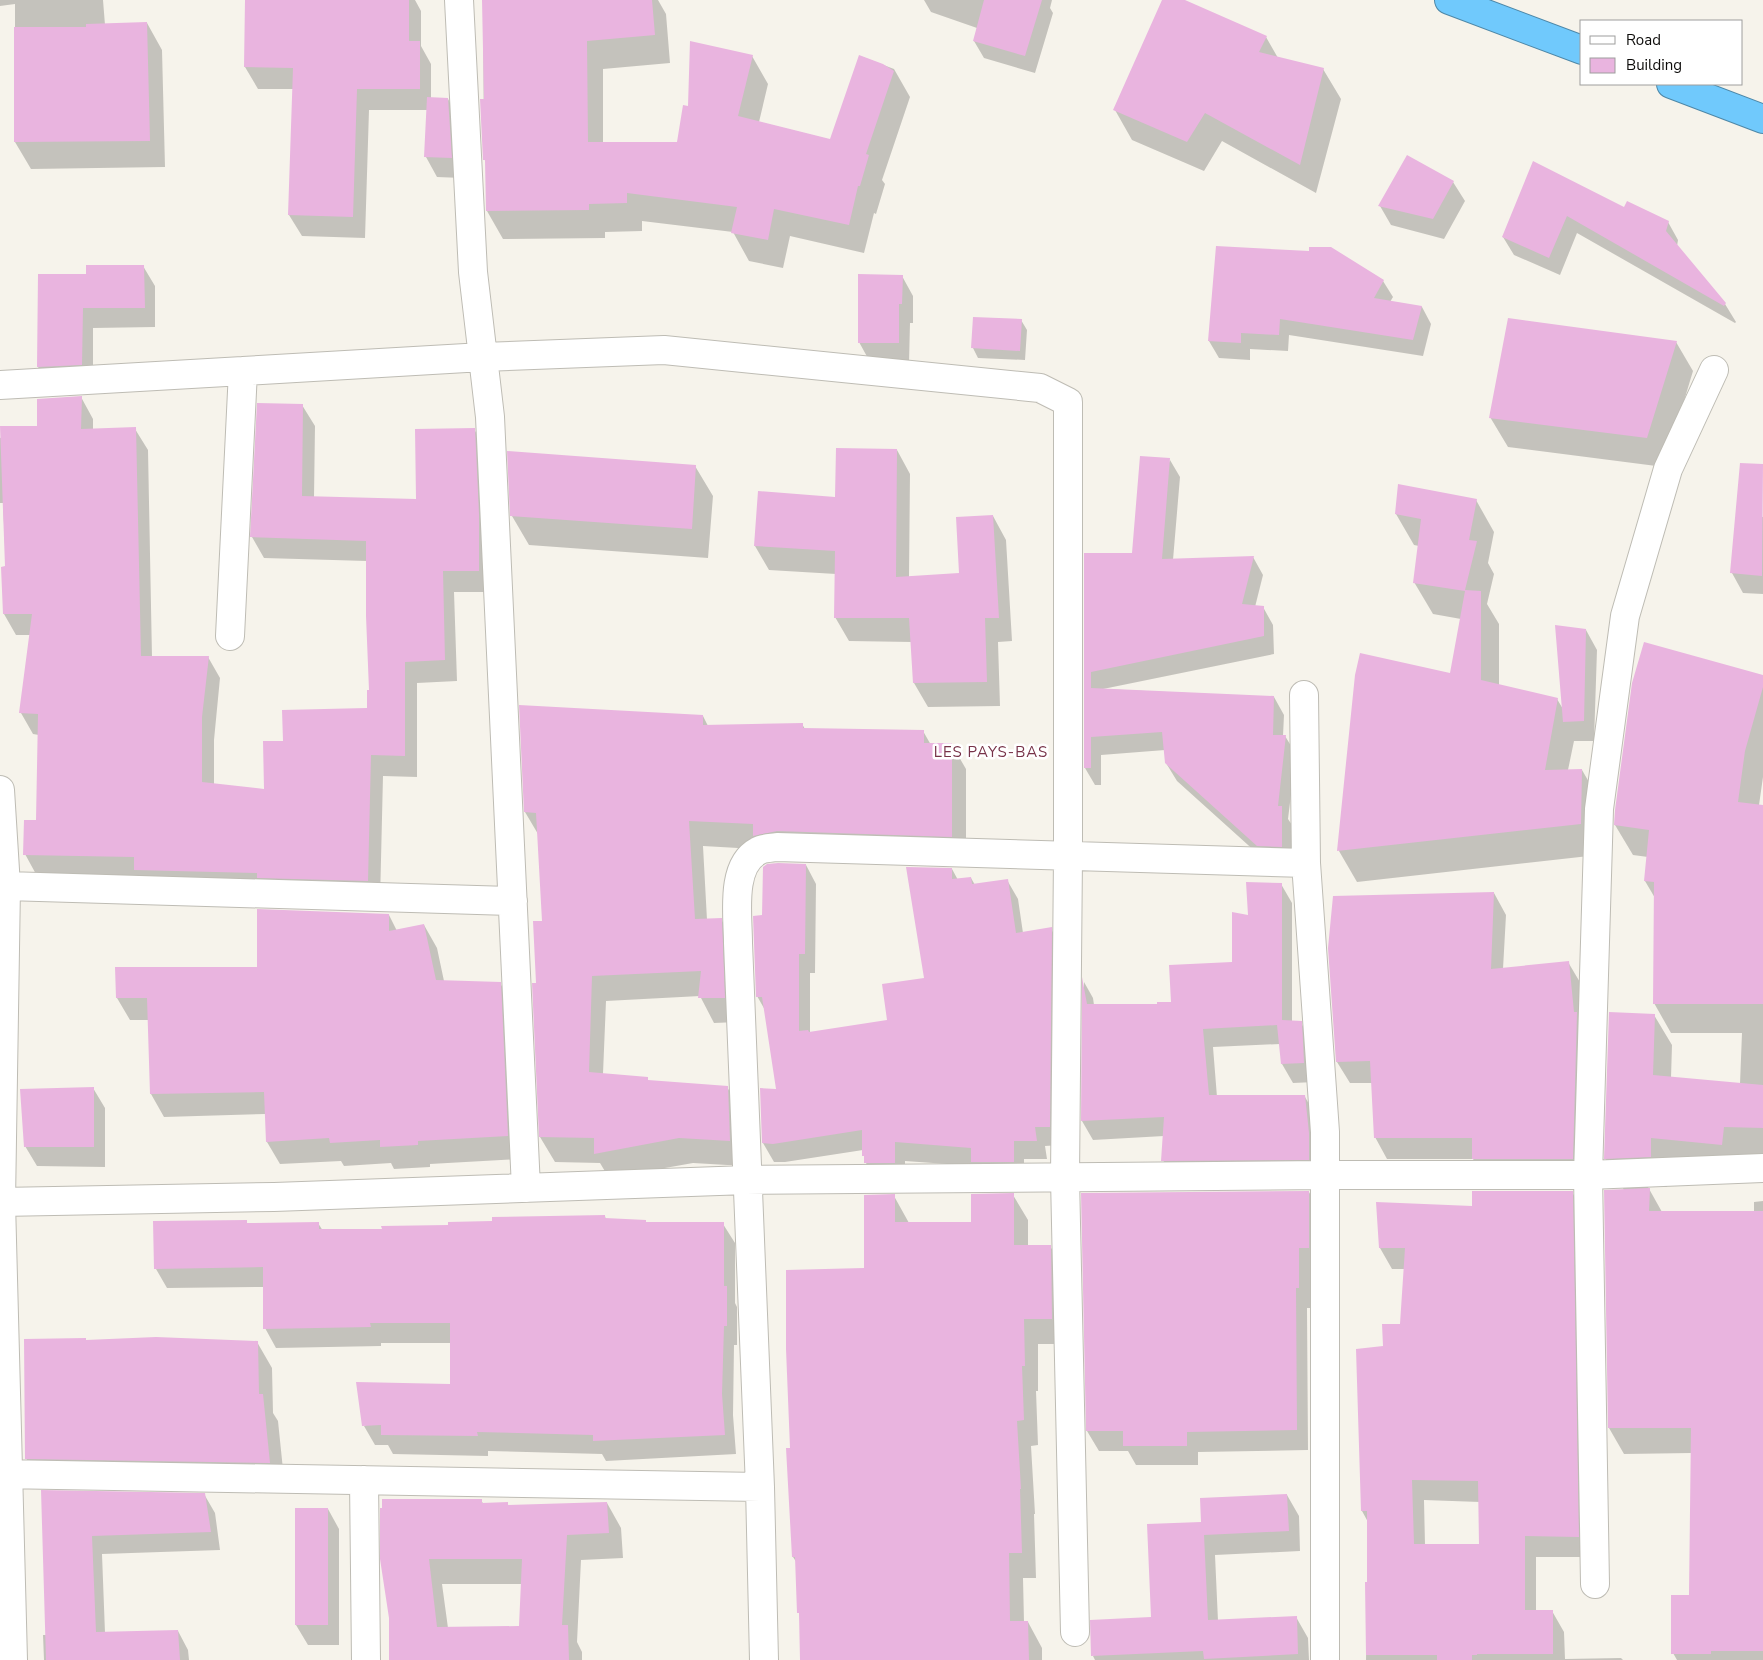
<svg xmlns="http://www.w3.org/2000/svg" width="1763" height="1660" font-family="'Nunito Sans',sans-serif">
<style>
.shadow{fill:#0003;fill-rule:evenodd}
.building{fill:#e9b4df;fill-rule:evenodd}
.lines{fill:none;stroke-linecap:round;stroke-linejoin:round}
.street-casing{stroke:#bebcb4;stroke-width:30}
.highway-casing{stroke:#4d87a7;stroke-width:30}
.street{stroke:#fff;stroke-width:28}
.highway{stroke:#70c9fc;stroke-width:28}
.labels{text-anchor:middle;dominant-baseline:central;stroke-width:5;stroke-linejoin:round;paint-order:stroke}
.neighbourhood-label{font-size:15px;letter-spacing:1px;fill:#773248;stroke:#fff}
</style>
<rect width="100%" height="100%" fill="#f6f3eb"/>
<!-- shadow -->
<path class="shadow" d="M 0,0 L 103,0 L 105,25 L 147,23 L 162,50 L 165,167 L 31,169 L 15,142 L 15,4 L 0,6 Z
M 247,0 L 415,0 L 421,11 L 421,46 L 431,64 L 431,99 L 448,99 L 459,119 L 462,178 L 437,177 L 426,157 L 428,110 L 369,110 L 365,238 L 302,236 L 289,215 L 294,89 L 258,89 L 245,67 Z
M 483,0 L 658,0 L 666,14 L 670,63 L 603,69 L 603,144 L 679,144 L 689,107 L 752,56 L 768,84 L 759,122 L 831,140 L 860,56 L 894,69 L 910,97 L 882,180 L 885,184 L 876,214 L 874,213 L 864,253 L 790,236 L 783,268 L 749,261 L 733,232 L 642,221 L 642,231 L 605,232 L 605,238 L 503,239 L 487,211 L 486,162 L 484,159 Z
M 924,0 L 1052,0 L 1050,8 L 1053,13 L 1035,73 L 984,58 L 974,41 L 977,28 L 931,12 Z
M 1163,0 L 1181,0 L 1266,37 L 1278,58 L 1323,69 L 1341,99 L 1316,193 L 1222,141 L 1204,171 L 1132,140 L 1115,110 Z
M 1533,163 L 1625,209 L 1668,222 L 1678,240 L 1677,246 L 1725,304 L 1736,322 L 1735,323 L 1577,233 L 1560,275 L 1514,255 L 1503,237 Z
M 1453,182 L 1465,201 L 1444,239 L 1391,225 L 1380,206 Z
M 1310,253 L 1383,281 L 1393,297 L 1390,302 L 1422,307 L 1431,324 L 1423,356 L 1289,335 L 1288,351 L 1250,349 L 1250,360 L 1219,358 L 1209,341 Z
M 143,266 L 155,286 L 155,327 L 93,328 L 93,384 L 50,387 L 38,367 L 87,275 Z
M 902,276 L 913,296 L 913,323 L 910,323 L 909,363 L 870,362 L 859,342 Z
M 1021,320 L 1027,330 L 1025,360 L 978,358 L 973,348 Z
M 1676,342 L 1693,371 L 1664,467 L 1508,447 L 1490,417 Z
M 81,397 L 93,419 L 93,430 L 135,429 L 148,450 L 152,657 L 208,657 L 220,678 L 214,740 L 214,785 L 265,790 L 284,742 L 368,709 L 370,691 L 367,561 L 264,558 L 252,537 L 258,404 L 302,405 L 315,426 L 314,498 L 417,501 L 474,429 L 486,451 L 490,592 L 454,592 L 457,681 L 417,683 L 417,777 L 383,776 L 380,902 L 37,876 L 25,854 L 37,821 L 39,735 L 33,734 L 21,713 L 30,635 L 16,635 L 4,614 L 3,568 L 6,568 L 3,503 L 0,503 L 0,438 L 38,427 Z
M 897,450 L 910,474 L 909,577 L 960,575 L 993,516 L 1006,540 L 1012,641 L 998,642 L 1000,706 L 928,707 L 914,683 L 912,642 L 849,641 L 835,617 L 836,574 L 769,570 L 755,546 L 759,492 L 836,498 Z
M 1170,460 L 1180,477 L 1173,560 L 1253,557 L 1263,575 L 1255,607 L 1263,607 L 1273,625 L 1274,654 L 1103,689 L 1274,697 L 1284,715 L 1283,736 L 1285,736 L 1296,754 L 1288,819 L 1292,825 L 1292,864 L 1268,863 L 1177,781 L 1166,763 L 1165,750 L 1101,755 L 1101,785 L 1095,785 L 1085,768 L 1085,555 L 1133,554 Z
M 695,466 L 713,496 L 708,558 L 529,545 L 512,516 Z
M 1476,500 L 1494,532 L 1488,563 L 1494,574 L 1487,604 L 1499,624 L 1499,686 L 1557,699 L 1563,709 L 1586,630 L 1597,650 L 1594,741 L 1574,741 L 1568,770 L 1582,770 L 1600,801 L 1598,855 L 1357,882 L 1339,851 L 1356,675 L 1451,675 L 1461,619 L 1433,614 L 1414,582 L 1419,546 L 1414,545 L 1396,514 Z
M 1737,515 L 1763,517 L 1763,594 L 1743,593 L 1732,573 Z
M 1763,676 L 1763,777 L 1759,805 L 1763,806 L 1763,1157 L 1668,1168 L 1667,1187 L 1648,1187 L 1662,1212 L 1754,1213 L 1754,1202 L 1763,1201 L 1763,1660 L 1677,1660 L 1673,1653 L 1691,1596 L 1692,1453 L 1624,1454 L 1609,1428 L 1605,1191 L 1624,1190 L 1605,1158 L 1654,1015 L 1672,1045 L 1671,1078 L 1740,1084 L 1742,1033 L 1671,1033 L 1654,1003 L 1655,898 L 1645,881 L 1648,857 L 1633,855 L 1615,825 Z
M 703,716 L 708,726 L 802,724 L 805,729 L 923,731 L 931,745 L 952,745 L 966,769 L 966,861 L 703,846 L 707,920 L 721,919 L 735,944 L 738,1022 L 714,1023 L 700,996 L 606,1001 L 603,1074 L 647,1078 L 649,1082 L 727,1087 L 742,1112 L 744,1166 L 693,1163 L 609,1178 L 600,1163 L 555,1162 L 540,1137 L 537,985 L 543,922 L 538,834 L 525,812 Z
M 806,865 L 816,884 L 815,973 L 810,973 L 810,1033 L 888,1021 L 925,979 L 952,869 L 958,880 L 971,878 L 975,885 L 1007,880 L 1018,899 L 1023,933 L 1051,929 L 1062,948 L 1060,1145 L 1045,1146 L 1047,1159 L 1024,1159 L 1024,1181 L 975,1166 L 905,1161 L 905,1182 L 876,1182 L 866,1163 L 863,1150 L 785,1162 L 774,1162 L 763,1143 L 777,1090 L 765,1010 L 757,996 L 763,917 Z
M 1281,884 L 1292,903 L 1292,1022 L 1301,1023 L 1312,1042 L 1315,1082 L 1293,1083 L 1282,1064 L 1280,1044 L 1213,1047 L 1217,1097 L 1305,1097 L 1316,1116 L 1320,1178 L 1174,1180 L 1163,1160 L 1164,1136 L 1093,1140 L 1082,1121 L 1084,982 L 1093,998 L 1094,1005 L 1158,1005 L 1172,1003 L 1233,963 L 1249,917 Z
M 1494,893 L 1506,915 L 1503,969 L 1568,962 L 1581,984 L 1585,1181 L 1486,1181 L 1473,1159 L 1387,1159 L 1375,1137 L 1372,1083 L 1350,1083 L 1337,1062 Z
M 389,915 L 397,931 L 424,925 L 437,948 L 444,981 L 500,983 L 513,1006 L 520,1159 L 430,1164 L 430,1167 L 394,1169 L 391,1163 L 344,1166 L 341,1161 L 280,1164 L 267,1142 L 266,1114 L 164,1117 L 151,1094 L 149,1020 L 130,1020 L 117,998 L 258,969 Z
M 93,1088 L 105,1108 L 105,1167 L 37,1166 L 25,1146 Z
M 1309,1192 L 1320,1212 L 1320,1268 L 1310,1268 L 1310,1308 L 1307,1308 L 1308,1450 L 1198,1452 L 1198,1465 L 1136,1465 L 1128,1451 L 1099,1451 L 1087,1431 L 1082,1194 Z
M 1572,1192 L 1584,1213 L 1590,1557 L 1536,1557 L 1536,1611 L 1552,1611 L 1564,1632 L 1565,1659 L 1621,1658 L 1623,1660 L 1366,1660 L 1368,1522 L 1362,1511 L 1384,1347 L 1402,1325 L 1405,1269 L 1392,1269 L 1380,1248 L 1474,1208 ZM 1424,1500 L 1480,1502 L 1480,1545 L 1425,1545 Z
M 1013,1195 L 1028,1220 L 1028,1246 L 1050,1246 L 1065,1272 L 1066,1344 L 1038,1344 L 1038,1391 L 1036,1391 L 1038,1445 L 1031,1446 L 1035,1514 L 1034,1514 L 1036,1578 L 1023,1578 L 1024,1622 L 1028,1622 L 1042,1648 L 1042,1660 L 802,1660 L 797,1563 L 793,1557 L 791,1449 L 866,1269 L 894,1196 L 909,1223 L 973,1223 Z
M 605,1216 L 606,1220 L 645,1221 L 647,1223 L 723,1224 L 735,1243 L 735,1303 L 737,1307 L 737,1345 L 734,1345 L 733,1415 L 736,1454 L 606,1461 L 602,1454 L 488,1451 L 488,1456 L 393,1454 L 388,1445 L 375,1445 L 364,1426 L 452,1385 L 451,1343 L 381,1343 L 381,1346 L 276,1348 L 265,1328 L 264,1287 L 167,1288 L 156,1269 L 248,1225 L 318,1223 L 323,1231 L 383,1231 Z
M 86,1341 L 257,1342 L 272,1368 L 273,1413 L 278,1421 L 285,1489 L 41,1485 L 26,1458 Z
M 42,1492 L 204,1494 L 215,1513 L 220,1550 L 102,1554 L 105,1633 L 178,1631 L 188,1650 L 189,1660 L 44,1660 L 43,1635 L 47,1635 Z
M 1287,1495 L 1299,1516 L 1300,1551 L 1215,1555 L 1218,1621 L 1296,1617 L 1308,1638 L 1309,1660 L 1095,1660 L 1093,1656 L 1152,1618 L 1202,1523 Z
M 481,1501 L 484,1504 L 507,1503 L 509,1506 L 607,1503 L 621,1528 L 623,1558 L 581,1560 L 577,1642 L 582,1652 L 582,1660 L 390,1660 L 390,1618 L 382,1559 ZM 442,1584 L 522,1584 L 520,1627 L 448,1628 Z
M 328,1509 L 339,1529 L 339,1645 L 308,1645 L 296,1625 Z"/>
<!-- building -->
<path class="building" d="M 245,0 L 409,0 L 409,41 L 420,41 L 420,89 L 357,89 L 353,217 L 288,215 L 293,68 L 244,67 Z
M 482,0 L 652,0 L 655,35 L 587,41 L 588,142 L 677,142 L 683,105 L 688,106 L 690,41 L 753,55 L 738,116 L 830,139 L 859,55 L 883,64 L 894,71 L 866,154 L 869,155 L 860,186 L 858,186 L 849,225 L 774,209 L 768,240 L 731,233 L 737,207 L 627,193 L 627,203 L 589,204 L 589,210 L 486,211 L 485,160 L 483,160 L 480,99 L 484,99 Z
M 984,0 L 1042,0 L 1025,56 L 973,41 Z
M 1162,0 L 1185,0 L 1267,36 L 1259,52 L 1324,68 L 1300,165 L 1205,113 L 1187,142 L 1113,110 Z
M 147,22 L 150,141 L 14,142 L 14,27 L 86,27 L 86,24 Z
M 427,97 L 448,98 L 452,158 L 424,157 Z
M 1407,155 L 1454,181 L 1433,219 L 1378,206 Z
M 1533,161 L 1624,207 L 1627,201 L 1669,221 L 1666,231 L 1726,303 L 1724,306 L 1567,216 L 1549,258 L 1502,237 Z
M 1216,246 L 1309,251 L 1309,247 L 1331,247 L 1384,280 L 1374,298 L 1422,306 L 1413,340 L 1280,319 L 1279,335 L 1241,333 L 1241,343 L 1208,341 Z
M 86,265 L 144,265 L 145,308 L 83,308 L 82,365 L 37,367 L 38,274 L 86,274 Z
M 858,274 L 903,275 L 902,304 L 899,304 L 899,343 L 858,343 Z
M 973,317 L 1022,319 L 1020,351 L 971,348 Z
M 1508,318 L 1677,341 L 1647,438 L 1489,418 Z
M 82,396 L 81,429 L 136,427 L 141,656 L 209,656 L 202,717 L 202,782 L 264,789 L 263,741 L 283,741 L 282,710 L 367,708 L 367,690 L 369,690 L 366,616 L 366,541 L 250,537 L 257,403 L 303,404 L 302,496 L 416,499 L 415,429 L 475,428 L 479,514 L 479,571 L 443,571 L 445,660 L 405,662 L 405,756 L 371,755 L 368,881 L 257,878 L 257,873 L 134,870 L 134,857 L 23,855 L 24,820 L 36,820 L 38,714 L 19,713 L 32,614 L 3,614 L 1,567 L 5,566 L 0,426 L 37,426 L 37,399 Z
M 836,448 L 897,449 L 896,577 L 959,573 L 956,517 L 993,515 L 999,618 L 985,618 L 987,682 L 913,683 L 909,618 L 834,618 L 835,551 L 754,546 L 758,491 L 835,497 Z
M 507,451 L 696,465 L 692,529 L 510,516 Z
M 1140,456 L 1170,458 L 1162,559 L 1254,556 L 1242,604 L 1264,606 L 1264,636 L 1091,672 L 1091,688 L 1274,696 L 1273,735 L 1286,735 L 1278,806 L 1282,806 L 1282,847 L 1257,846 L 1165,763 L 1162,732 L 1091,737 L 1091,768 L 1084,768 L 1084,553 L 1132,553 Z
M 1740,463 L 1763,464 L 1762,576 L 1730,573 Z
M 1398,484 L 1477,499 L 1469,540 L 1477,541 L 1465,590 L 1481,591 L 1481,680 L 1558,698 L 1545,770 L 1582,769 L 1581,824 L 1337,851 L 1355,675 L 1360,653 L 1450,673 L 1465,591 L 1413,583 L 1421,519 L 1395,514 Z
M 1555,625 L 1586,629 L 1584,721 L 1563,722 Z
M 1644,642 L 1763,675 L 1763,687 L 1745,751 L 1738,802 L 1763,805 L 1763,1004 L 1653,1004 L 1654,882 L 1644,881 L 1649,830 L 1614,825 L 1615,810 L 1632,683 Z
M 519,705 L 703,715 L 703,725 L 803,723 L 803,728 L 924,730 L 924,743 L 952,743 L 952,837 L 777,831 L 753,836 L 753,824 L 689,821 L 695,919 L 722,918 L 725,998 L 698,998 L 701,971 L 592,976 L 589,1072 L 648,1077 L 648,1080 L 728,1086 L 730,1141 L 679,1138 L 594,1154 L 594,1138 L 539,1137 L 532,983 L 536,983 L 533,921 L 542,921 L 536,813 L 524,812 Z
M 778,863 L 806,864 L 805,954 L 799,954 L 799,1031 L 808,1030 L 809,1032 L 887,1020 L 882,984 L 924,978 L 906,867 L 952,868 L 952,879 L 971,877 L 972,884 L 1008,879 L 1016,933 L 1052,927 L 1050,1127 L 1035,1127 L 1037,1141 L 1014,1141 L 1014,1162 L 971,1162 L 971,1148 L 895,1142 L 895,1163 L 864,1163 L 864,1156 L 862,1156 L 862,1130 L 773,1144 L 762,1143 L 760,1088 L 776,1089 L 762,997 L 756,997 L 753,916 L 762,915 L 763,867 L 767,864 Z
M 1246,882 L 1282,883 L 1282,1020 L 1302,1021 L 1304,1063 L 1281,1064 L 1277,1025 L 1203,1029 L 1209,1095 L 1305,1095 L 1309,1133 L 1309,1160 L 1161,1161 L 1164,1117 L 1081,1121 L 1082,977 L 1087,1004 L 1157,1004 L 1157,1002 L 1171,1002 L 1169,965 L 1232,962 L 1232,912 L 1248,915 Z
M 1494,892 L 1491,969 L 1569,961 L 1574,1012 L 1577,1012 L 1573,1159 L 1472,1159 L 1472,1138 L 1374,1138 L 1370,1061 L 1336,1062 L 1328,948 L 1333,896 Z
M 257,909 L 389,914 L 389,931 L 424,924 L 436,980 L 501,982 L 508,1136 L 418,1141 L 418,1145 L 380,1147 L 380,1140 L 330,1143 L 329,1138 L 266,1142 L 264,1092 L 150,1094 L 147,998 L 116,998 L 115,967 L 257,967 Z
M 1609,1012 L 1655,1014 L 1653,1075 L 1763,1085 L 1763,1128 L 1724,1127 L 1722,1145 L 1651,1138 L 1651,1157 L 1604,1159 Z
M 94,1087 L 94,1147 L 24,1147 L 20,1089 Z
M 1650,1188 L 1649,1211 L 1763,1211 L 1763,1651 L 1711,1651 L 1711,1654 L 1671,1654 L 1671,1595 L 1689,1595 L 1691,1428 L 1608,1428 L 1604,1190 Z
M 1309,1191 L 1309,1248 L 1299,1248 L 1299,1288 L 1296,1288 L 1297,1430 L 1187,1432 L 1187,1446 L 1123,1446 L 1123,1431 L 1086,1431 L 1081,1193 Z
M 1472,1191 L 1573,1191 L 1579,1537 L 1525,1536 L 1525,1610 L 1553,1610 L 1553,1654 L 1477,1654 L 1477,1655 L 1472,1655 L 1472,1660 L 1437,1660 L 1437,1655 L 1366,1655 L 1365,1582 L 1367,1582 L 1367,1511 L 1361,1511 L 1356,1349 L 1383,1346 L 1382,1324 L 1400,1324 L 1405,1248 L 1379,1248 L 1376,1202 L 1472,1206 ZM 1412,1480 L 1478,1481 L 1479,1544 L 1414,1544 Z
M 1014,1193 L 1014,1245 L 1051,1245 L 1052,1319 L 1024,1319 L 1025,1366 L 1022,1366 L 1024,1420 L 1017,1421 L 1021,1489 L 1020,1489 L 1022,1553 L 1009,1553 L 1010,1621 L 1028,1621 L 1029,1660 L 800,1660 L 799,1613 L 797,1613 L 795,1557 L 792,1557 L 786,1448 L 790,1448 L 786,1349 L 786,1270 L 864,1268 L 864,1195 L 895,1194 L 895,1222 L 971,1222 L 971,1194 Z
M 605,1215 L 605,1218 L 646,1220 L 646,1222 L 724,1222 L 724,1286 L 727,1286 L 727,1326 L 724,1326 L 722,1394 L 725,1435 L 593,1441 L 593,1435 L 477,1432 L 478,1436 L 381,1435 L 381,1425 L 362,1426 L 356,1382 L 450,1384 L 450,1323 L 370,1323 L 371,1327 L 263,1329 L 263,1267 L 154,1269 L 153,1221 L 247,1220 L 247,1223 L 319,1222 L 319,1229 L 382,1229 L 381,1226 L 448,1225 L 448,1222 L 492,1221 L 492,1217 Z
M 156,1337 L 258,1341 L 259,1394 L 263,1394 L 270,1463 L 25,1459 L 24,1339 L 86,1338 L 86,1340 Z
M 41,1490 L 205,1493 L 211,1532 L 92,1536 L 96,1632 L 178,1630 L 180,1660 L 46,1660 Z
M 1287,1494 L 1289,1531 L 1204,1535 L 1208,1620 L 1297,1616 L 1298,1654 L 1204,1659 L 1203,1651 L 1091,1656 L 1090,1620 L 1151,1617 L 1147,1524 L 1201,1522 L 1200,1498 Z
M 382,1499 L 482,1499 L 482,1503 L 508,1502 L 508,1505 L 607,1502 L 609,1533 L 567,1535 L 562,1625 L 568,1625 L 569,1660 L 389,1660 L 389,1618 L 380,1559 L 380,1508 L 382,1508 ZM 429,1559 L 522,1559 L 519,1626 L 437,1627 Z
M 295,1508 L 328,1508 L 328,1625 L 295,1625 Z"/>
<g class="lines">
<defs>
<path id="street" d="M 459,0 L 473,272 L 490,417 L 526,1188
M 243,371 L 483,357 L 664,350 L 1040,388 L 1068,402 L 1068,856 L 1065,1178 L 1075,1632
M 0,385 L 243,371 L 230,636
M 1304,695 L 1306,863 L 1325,1132 L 1325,1660
M 0,790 L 6,886 L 1,1202 L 13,1660
M 6,886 L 513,901
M 0,1202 L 274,1197 L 747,1180 L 1326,1175 L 1588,1175 L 1763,1168
M 0,1474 L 760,1487
M 364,1480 L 366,1660
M 1595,1584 L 1588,1175 L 1599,809 L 1625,616 L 1668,469 L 1714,370
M 764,1660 L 760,1487 L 738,943 C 738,916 730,866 758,851 C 763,848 771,848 777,847 L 1306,863"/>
<path id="highway" d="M 1449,0 L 1582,50
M 1671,84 L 1763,119"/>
</defs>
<!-- street casing -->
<use href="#street" class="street-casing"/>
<!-- highway casing -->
<use href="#highway" class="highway-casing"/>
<!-- street -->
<use href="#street" class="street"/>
<!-- highway -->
<use href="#highway" class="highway"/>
</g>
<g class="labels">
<!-- neighbourhood labels -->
<g class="neighbourhood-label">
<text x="991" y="752">LES PAYS-BAS</text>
</g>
</g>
<!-- legend -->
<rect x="1580" y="20" width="162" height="65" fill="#ffffff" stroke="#9e9e9d"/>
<rect x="1590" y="36" width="25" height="8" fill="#ffffff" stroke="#9e9e9d"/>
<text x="1626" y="45" font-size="15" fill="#0d0c0a">Road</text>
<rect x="1590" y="58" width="25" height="15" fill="#e9b4df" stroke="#9e9e9d"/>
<text x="1626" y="70" font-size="15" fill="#0d0c0a">Building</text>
</svg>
